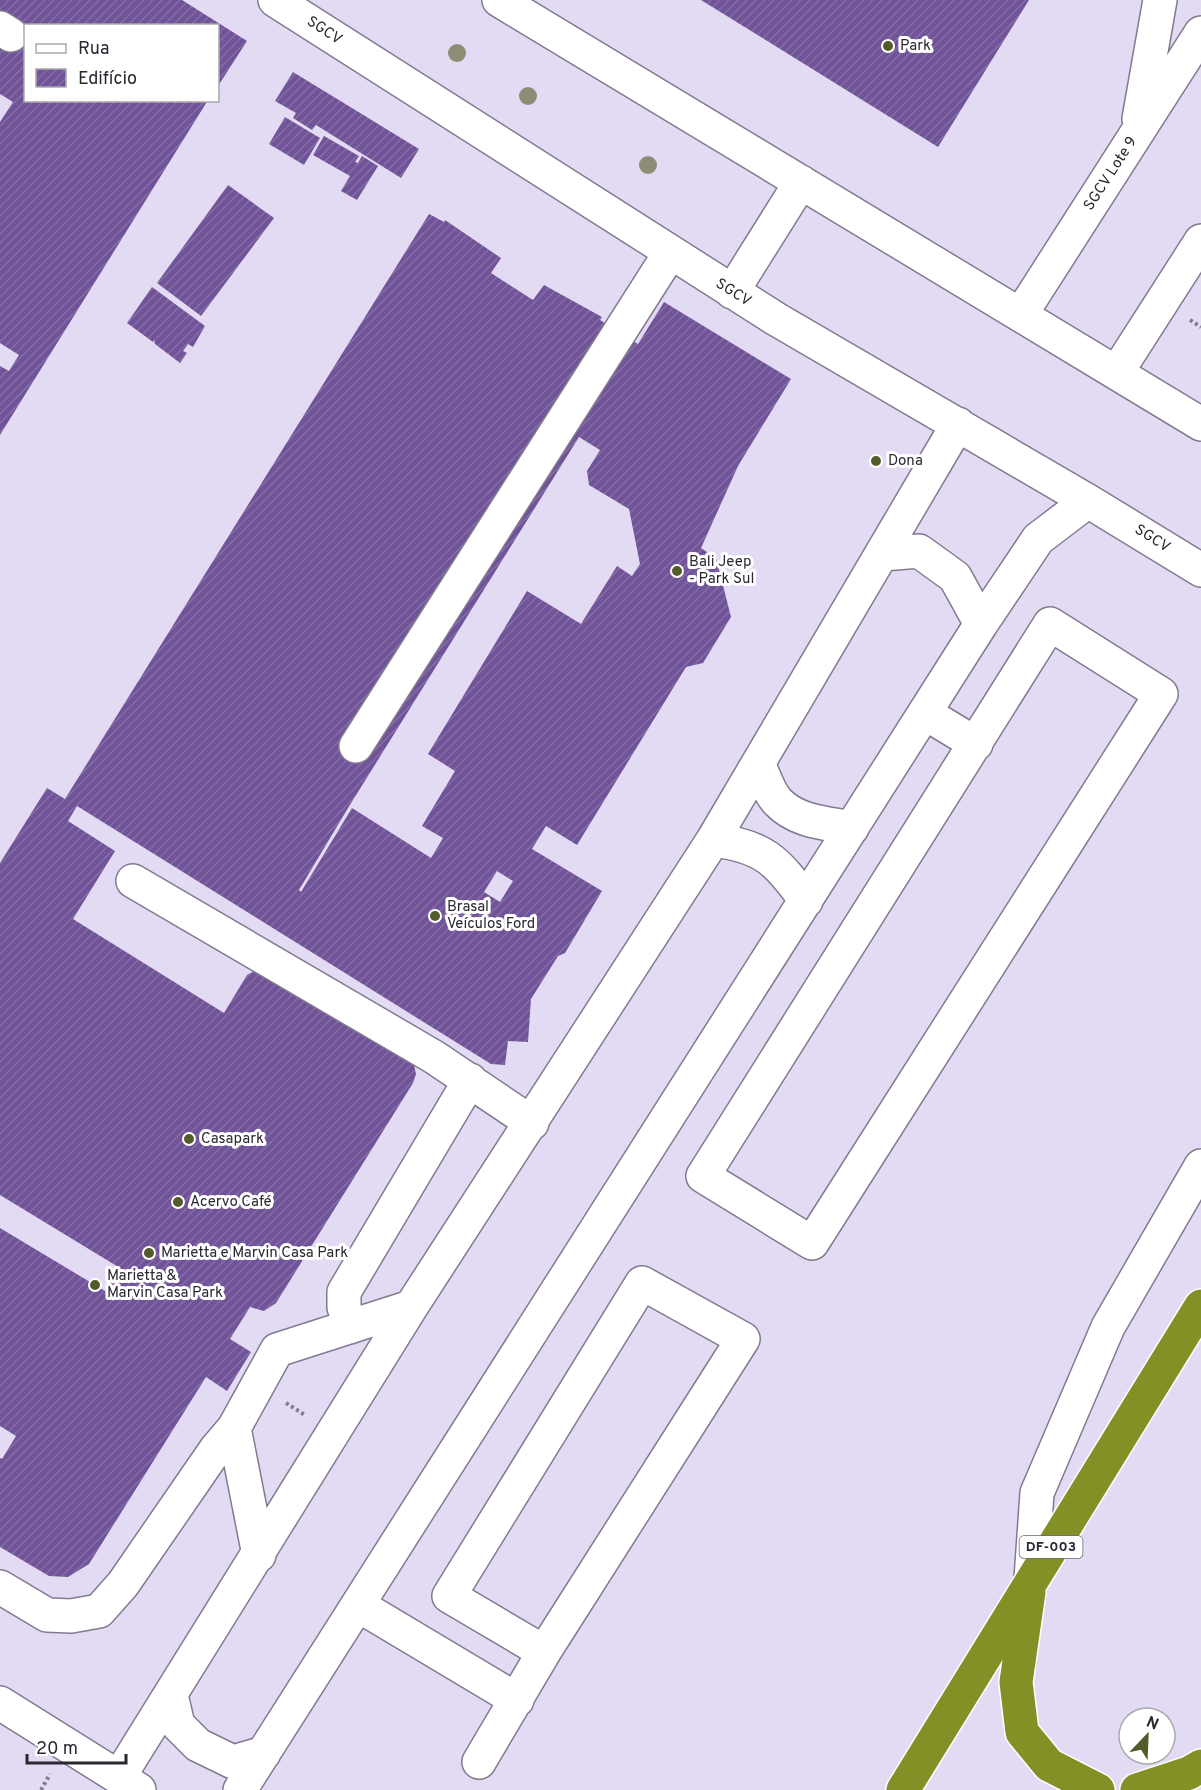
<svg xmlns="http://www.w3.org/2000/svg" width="1201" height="1790" font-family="Overpass,sans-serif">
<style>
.building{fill:url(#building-hatch);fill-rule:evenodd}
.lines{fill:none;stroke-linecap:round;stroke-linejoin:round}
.minor-casing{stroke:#827a90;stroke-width:36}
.highway-casing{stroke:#fff;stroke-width:36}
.path{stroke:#827c8d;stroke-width:4;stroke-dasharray:3 3;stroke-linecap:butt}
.minor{stroke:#fff;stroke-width:33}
.highway{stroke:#829026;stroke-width:33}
.tree{fill:#8d8d75}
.poi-dot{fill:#535b2a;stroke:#fff;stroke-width:2}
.labels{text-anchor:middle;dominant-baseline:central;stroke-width:6;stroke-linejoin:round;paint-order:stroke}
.shield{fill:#fff;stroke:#6b686f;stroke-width:1.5}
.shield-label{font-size:14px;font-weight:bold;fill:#2b2731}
.street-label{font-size:15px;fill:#2b2731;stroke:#fff}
.poi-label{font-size:15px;fill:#2b2731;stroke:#fff;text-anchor:start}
</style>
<defs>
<pattern id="building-hatch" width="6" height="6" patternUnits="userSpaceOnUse" patternTransform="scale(1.5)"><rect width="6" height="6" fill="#715399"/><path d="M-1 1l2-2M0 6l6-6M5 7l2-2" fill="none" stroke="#846ea3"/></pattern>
</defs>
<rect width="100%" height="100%" fill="#e3dbf4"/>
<!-- building -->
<path class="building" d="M 0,0 L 182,0 L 247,41 L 218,86 L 218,26 L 26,26 L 26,100 L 208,100 L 0,435 L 0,366 L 9,371 L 19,355 L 0,343 L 0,122 L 13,102 L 0,94 Z
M 701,0 L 1029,0 L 938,147 Z
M 293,72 L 419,149 L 401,178 L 316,125 L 312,130 L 293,118 L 296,113 L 275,101 Z
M 285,117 L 320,138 L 304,165 L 269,144 Z
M 324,136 L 359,156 L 355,162 L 358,163 L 362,156 L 378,166 L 357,200 L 341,191 L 350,176 L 313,155 Z
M 228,185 L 274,218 L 201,316 L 157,283 Z
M 429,214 L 444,222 L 445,220 L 501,258 L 491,273 L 533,300 L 544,285 L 602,317 L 600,320 L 638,344 L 664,302 L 791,379 L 738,466 L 701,548 L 716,558 L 731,617 L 703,663 L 686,667 L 577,845 L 546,826 L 532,849 L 602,891 L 565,953 L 558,956 L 531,999 L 528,1042 L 508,1041 L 505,1065 L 491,1064 L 77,806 L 68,821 L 115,851 L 73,919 L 224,1013 L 247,975 L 258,969 L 414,1065 L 416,1074 L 413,1083 L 276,1303 L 264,1311 L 250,1307 L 230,1339 L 251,1352 L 227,1391 L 206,1377 L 89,1564 L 68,1577 L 49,1576 L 0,1547 L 0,1458 L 2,1459 L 16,1436 L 0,1426 L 0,1228 L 105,1291 L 120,1268 L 0,1195 L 0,863 L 47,788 L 65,799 ZM 579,437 L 600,450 L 587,471 L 589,485 L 629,509 L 640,564 L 632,576 L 617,566 L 581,624 L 527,591 L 428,754 L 455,771 L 422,826 L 443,838 L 431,858 L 352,808 L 301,892 L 299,890 L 348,808 ZM 497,871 L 513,881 L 500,902 L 484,892 Z
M 152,287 L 205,326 L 193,347 L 188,344 L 183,351 L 187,353 L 180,363 L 155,344 L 154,340 L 153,342 L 127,323 Z"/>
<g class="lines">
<defs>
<path id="minor" d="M 275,0 L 776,319 L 1088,501 L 1201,570
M 499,0 L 1201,424
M 0,28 L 11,35
M 1139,119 L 1160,0
M 732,292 L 801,182
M 1021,314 L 1201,33
M 1117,372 L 1201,241
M 883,554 L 919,551 L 955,577 L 981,624
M 1050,624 L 1161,694 L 812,1243 L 703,1176 Z
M 925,713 L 976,744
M 356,746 L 670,253
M 759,765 C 764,776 769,793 778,802 C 797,822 826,823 852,828
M 713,840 C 763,846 777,860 806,901
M 133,881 L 434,1057 L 532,1123
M 350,1327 L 344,1307 L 344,1292 L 470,1080
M 234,1428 L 259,1555
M 1031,1579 L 1037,1493 L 1108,1327 L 1201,1166
M 0,1587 L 47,1615 L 71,1616 L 99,1611 L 123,1584 L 216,1449 L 234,1428 L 277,1350 L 411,1307
M 358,1605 L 517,1700
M 171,1695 L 178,1725 L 198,1745 L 233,1762 L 264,1753
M 0,1703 L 139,1790
M 479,1762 L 544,1652 L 743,1339 L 642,1283 L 449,1596 L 544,1652
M 119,1777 L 411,1307 L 713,840 L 958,424
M 240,1790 L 981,624 L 1038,539 L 1088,501"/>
<path id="highway" d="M 1029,1592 L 1016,1682 L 1022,1732 L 1049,1765 L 1098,1790
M 903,1790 L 1201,1306
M 1137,1790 L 1189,1773 L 1201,1766"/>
</defs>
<!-- minor casing -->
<use href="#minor" class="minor-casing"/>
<!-- highway casing -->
<use href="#highway" class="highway-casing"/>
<!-- path -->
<path class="path" d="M 1190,320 L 1201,327
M 286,1403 L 305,1415
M 41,1790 L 50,1774"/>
<!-- minor -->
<use href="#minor" class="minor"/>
<!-- highway -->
<use href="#highway" class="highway"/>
</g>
<!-- trees -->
<g class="tree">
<circle cx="457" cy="53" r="9"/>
<circle cx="528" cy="96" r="9"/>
<circle cx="648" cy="165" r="9"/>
</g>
<!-- markers -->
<g class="poi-dot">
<circle cx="888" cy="46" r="6"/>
<circle cx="876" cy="461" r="6"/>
<circle cx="677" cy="571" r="6"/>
<circle cx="435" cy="916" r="6"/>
<circle cx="189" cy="1139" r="6"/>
<circle cx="178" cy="1202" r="6"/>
<circle cx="149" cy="1253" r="6"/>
<circle cx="95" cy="1285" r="6"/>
</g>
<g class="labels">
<!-- shield labels -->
<rect class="shield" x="1019.5" y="1536" width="63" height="22" rx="4.5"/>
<g class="shield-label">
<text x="1051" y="1547">DF-003</text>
</g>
<!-- street labels -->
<g class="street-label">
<text transform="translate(324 31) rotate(33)">SGCV</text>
<text transform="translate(1111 174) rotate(-57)">SGCV Lote 9</text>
<text transform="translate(733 293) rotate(32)">SGCV</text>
<text transform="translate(1152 539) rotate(32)">SGCV</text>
</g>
<!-- poi labels -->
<g class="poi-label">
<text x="900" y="46">Park</text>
<text x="888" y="461">Dona</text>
<text x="689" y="562">Bali Jeep<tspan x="689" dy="17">- Park Sul</tspan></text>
<text x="447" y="907">Brasal<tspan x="447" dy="17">Veículos Ford</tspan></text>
<text x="201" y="1139">Casapark</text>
<text x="190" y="1202">Acervo Café</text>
<text x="161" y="1253">Marietta e Marvin Casa Park</text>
<text x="107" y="1276">Marietta &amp;<tspan x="107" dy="17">Marvin Casa Park</tspan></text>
</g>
</g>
<!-- legend -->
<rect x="24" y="24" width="195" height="78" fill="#ffffff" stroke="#aaa9ad" stroke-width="1.5"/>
<rect x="36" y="44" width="30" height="9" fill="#ffffff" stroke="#aaa9ad" stroke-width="1.5"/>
<text x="78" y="54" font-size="18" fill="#2b2731">Rua</text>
<rect x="36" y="69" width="30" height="18" fill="url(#building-hatch)" stroke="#aaa9ad" stroke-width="1.5"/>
<text x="78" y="84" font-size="18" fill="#2b2731">Edifício</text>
<!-- north arrow -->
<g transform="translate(1147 1736) rotate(23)"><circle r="28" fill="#ffffff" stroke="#aaa9ad" stroke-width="1.5"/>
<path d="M0-4.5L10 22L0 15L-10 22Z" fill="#535b2a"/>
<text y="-9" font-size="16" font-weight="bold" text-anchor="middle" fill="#2b2731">N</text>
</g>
<!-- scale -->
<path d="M27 1754v9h99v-9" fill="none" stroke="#2b2731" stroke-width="3"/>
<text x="36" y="1754" font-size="18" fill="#2b2731" stroke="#ffffff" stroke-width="4.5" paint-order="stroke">20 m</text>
</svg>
